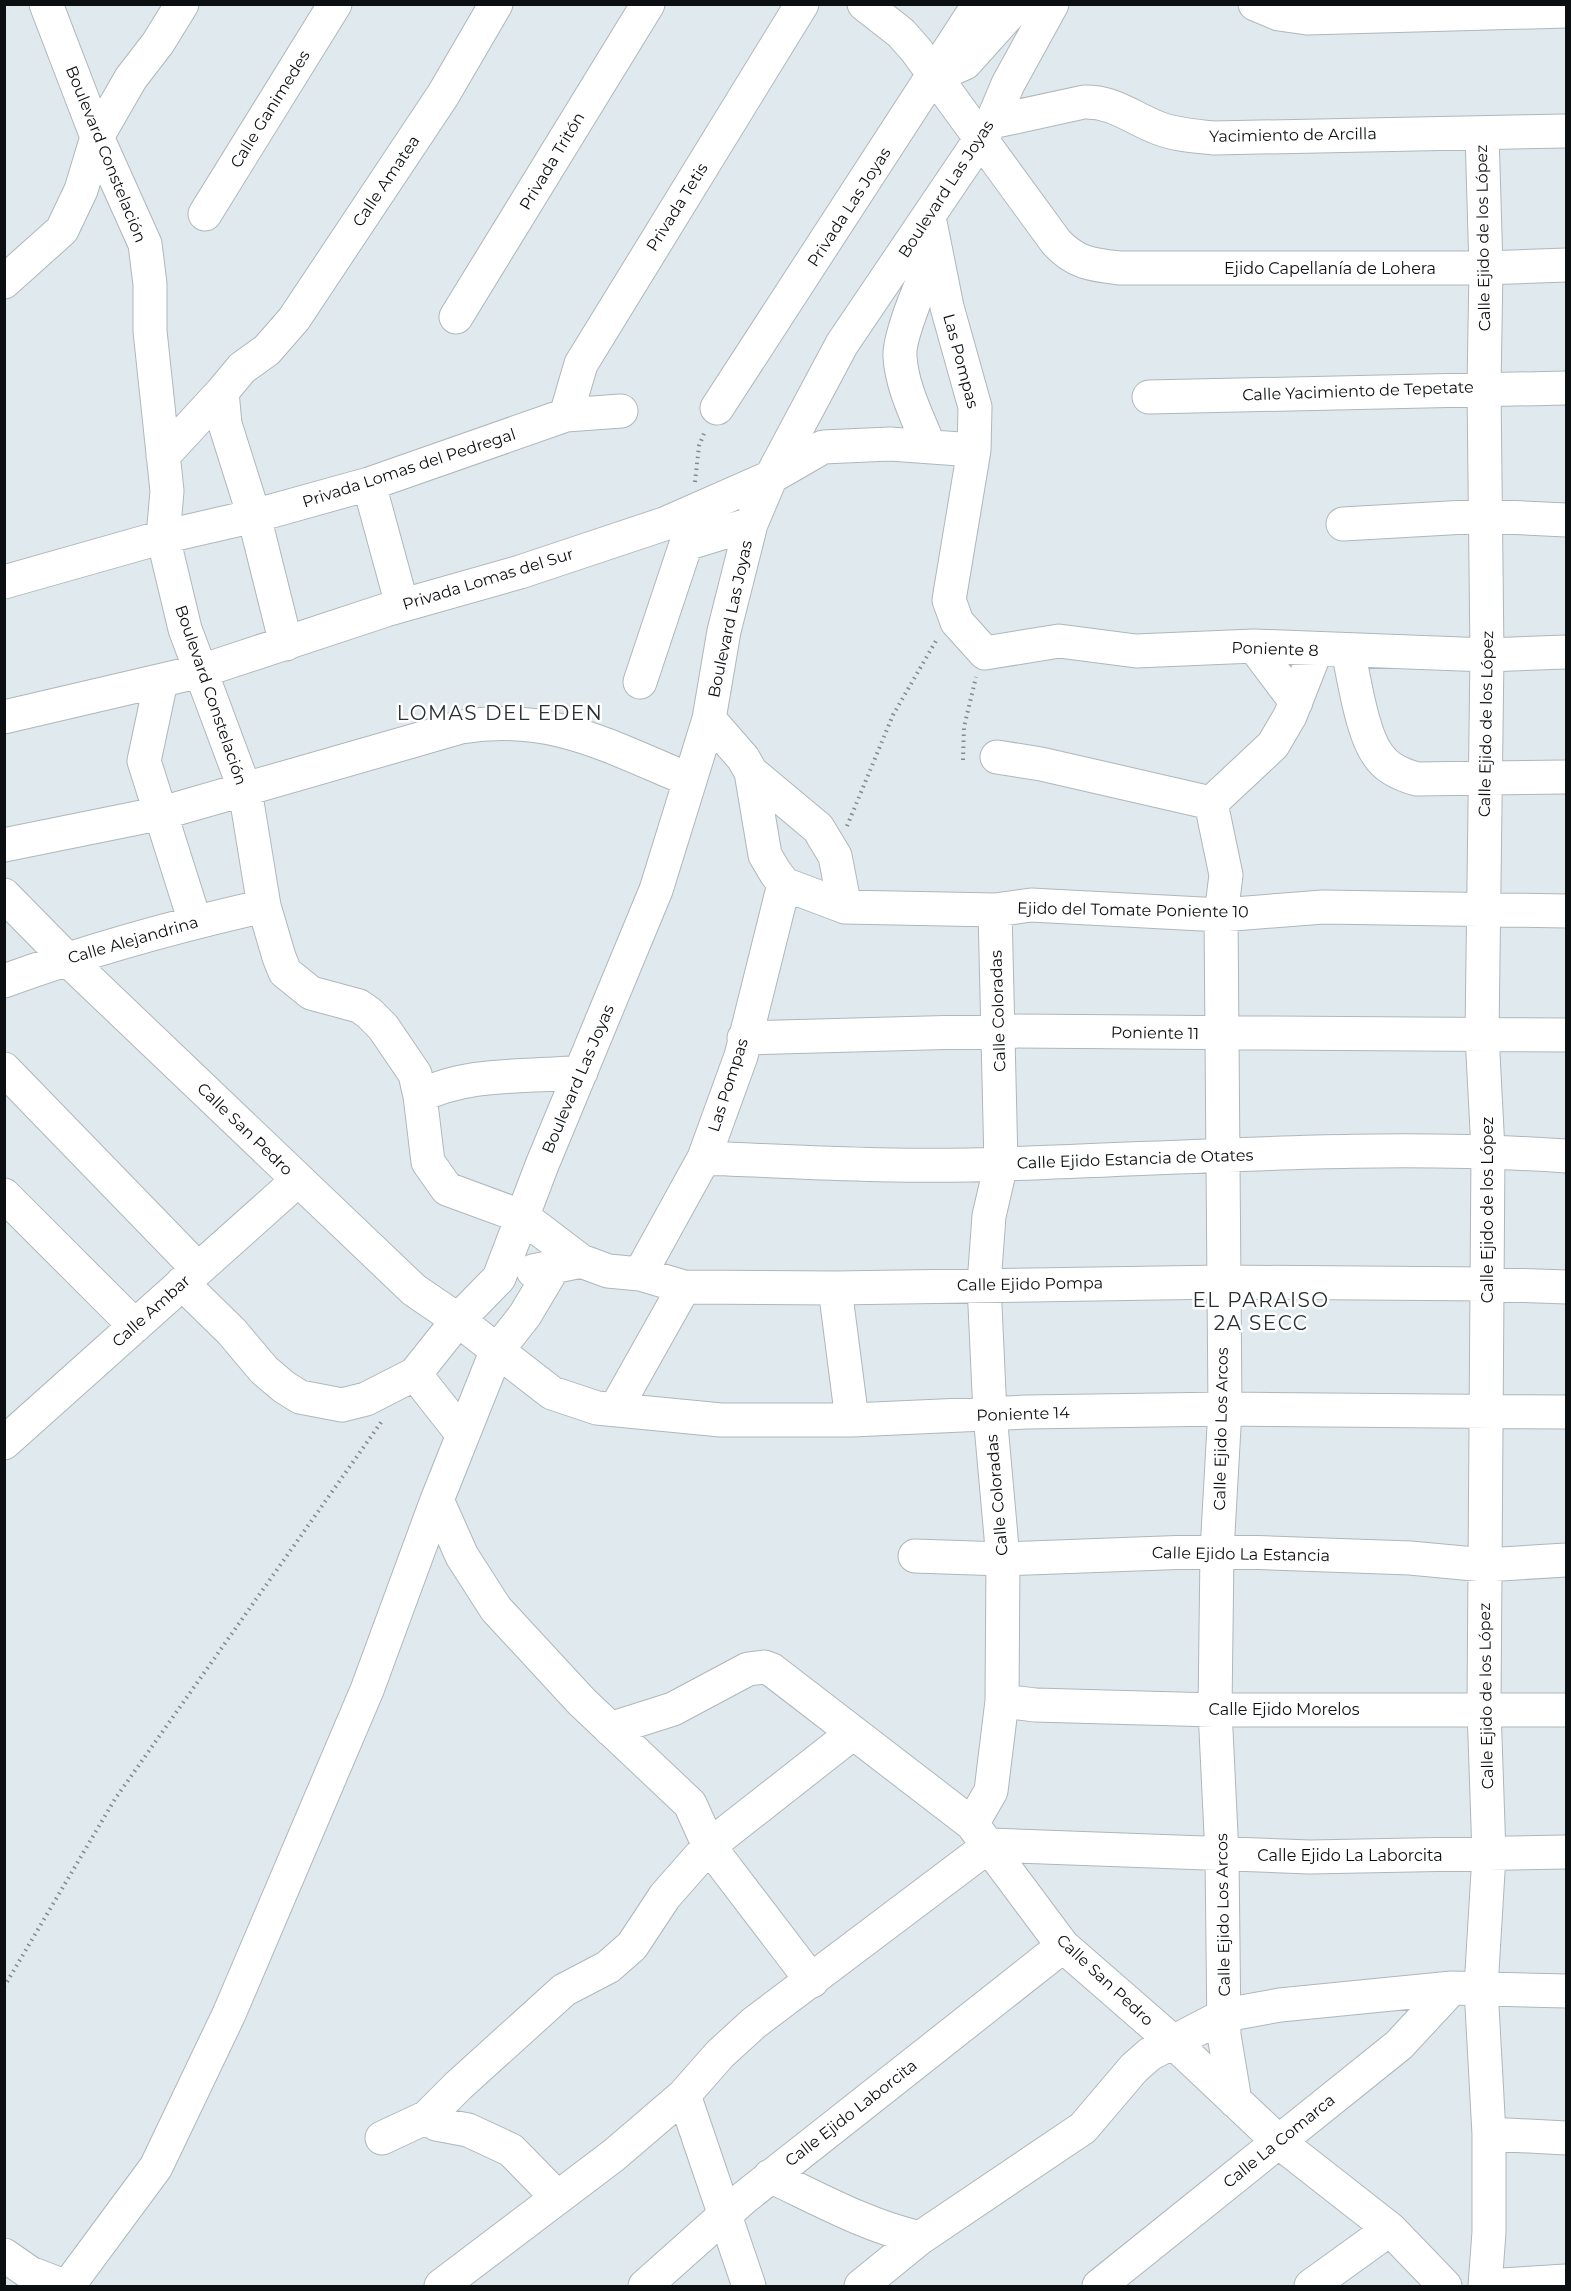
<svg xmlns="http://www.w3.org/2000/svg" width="1571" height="2291" font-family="Montserrat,sans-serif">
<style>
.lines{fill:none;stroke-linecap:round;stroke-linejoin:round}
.minor-casing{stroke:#afb7bb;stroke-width:35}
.path{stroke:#838a8d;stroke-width:4;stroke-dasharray:1.5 4.5;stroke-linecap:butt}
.minor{stroke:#fff;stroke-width:33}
.labels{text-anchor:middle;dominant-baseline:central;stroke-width:5;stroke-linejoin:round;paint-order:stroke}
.street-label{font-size:16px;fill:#0c0f11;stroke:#fff}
.quarter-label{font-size:20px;letter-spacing:1.5px;fill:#293033;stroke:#fff}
</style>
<rect width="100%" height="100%" fill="#e0e9ed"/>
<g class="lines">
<defs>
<path id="minor" d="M 46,4 L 97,137 L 145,244 L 150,284 L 150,331 L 167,491 L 163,537 L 185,629 L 245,790 L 264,906 L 279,957 L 285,972 L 311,993 L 359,1006 L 369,1013 L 383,1027 L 415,1074 L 420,1096 C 471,1071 526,1078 581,1072
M 864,4 L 901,33 L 916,50 L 1056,242 C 1075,263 1092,265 1120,268 L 1486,268 L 1566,265
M 1255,4 L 1279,14 L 1307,18 L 1566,11
M 947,71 L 965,63 L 1018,4
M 992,122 L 1084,102 C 1113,101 1132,118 1158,128 C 1176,135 1196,136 1214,138 L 1566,131
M 1482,133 L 1486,268 L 1484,388 L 1487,655 L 1482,1035 L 1488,1150 L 1484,1708 L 1489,1855 L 1481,1988 L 1489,2134 L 1489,2232 L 1485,2286
M 205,214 L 335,4
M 929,217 L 947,307 L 975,407 L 974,450 L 949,600 L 957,622 L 985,653 L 1059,641 L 1136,651 L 1254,646 L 1487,655 L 1566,652
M 4,282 L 62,230 L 81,190 L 97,137 L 131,78 L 158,43 L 182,4
M 456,317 L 648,4
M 1149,397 L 1566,388
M 717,408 L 979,4
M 566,415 L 581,364 L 802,4
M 929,446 C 918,418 902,388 900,357 C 898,336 926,272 936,251
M 163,456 L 222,392
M 369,484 L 402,605
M 1343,524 L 1484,516 L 1566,520
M 4,582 L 163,537 L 254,516 L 369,484 L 566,415 L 621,411
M 286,644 L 254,516 L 225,424 L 222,392 L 242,368 L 267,350 L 294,319 L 443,95 L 496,4
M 1254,646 L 1296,702
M 1348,651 C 1354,678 1362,734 1378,755 C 1387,769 1402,775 1417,779 L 1566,777
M 161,681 L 144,761 L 195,922
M 640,682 L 686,544 L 751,524
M 4,717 L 201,671 L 386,610 L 520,572 L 664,524 L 771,477 L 823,447 L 890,444 L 974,450
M 709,719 L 743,758 L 751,772 L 765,855 L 775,872 L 784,884 L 845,907 L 995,910 L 1031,905 L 1221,915 L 1323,907 L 1566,911
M 997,757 L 1041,764 L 1211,803
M 751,772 L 818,828 L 835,856 L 845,907
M 4,845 L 162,813 L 461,727 C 552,712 609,747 690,780
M 4,895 L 66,958 L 414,1290 L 458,1320 L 552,1393 L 597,1408 L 721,1420 L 852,1420 L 1027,1412 L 1225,1409 L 1566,1412
M 4,981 C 89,950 176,926 264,906
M 744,1038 L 1000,1031 L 1566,1035
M 4,1069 L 198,1269
M 420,1096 L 428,1162 L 447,1189 L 523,1217 L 581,1261
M 704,1158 C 804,1162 904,1168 1004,1164 C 1191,1158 1379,1143 1566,1156
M 4,1195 L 135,1326
M 533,1271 L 581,1261 L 608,1271 L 640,1274 L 684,1287 L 835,1288 L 1222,1282 L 1487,1284 L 1566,1287
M 640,1274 L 704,1158 L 741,1056 L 784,884
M 182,1283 L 232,1332 L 264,1370 L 284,1387 L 300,1397 L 342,1405 L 366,1399 L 415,1374 L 458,1320 L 499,1278 L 542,1165 L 656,890 L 709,719 L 724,631 L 751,524 L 771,477 L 842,344 L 992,122 L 1008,84 L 1052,4
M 835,1288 L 852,1420
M 415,1374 L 463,1435
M 616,1408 L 684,1287
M 4,1443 L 298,1180
M 437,1500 L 462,1556 L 496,1609 L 582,1702 L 690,1804 L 709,1846 L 812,1981
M 915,1556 L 1003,1559 L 1217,1551 L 1410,1558 L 1485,1565 L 1566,1560
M 1002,1701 L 1035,1705 L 1215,1710 L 1566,1710
M 610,1729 L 673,1709 L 748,1669 L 764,1667 L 772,1670 L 972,1824 L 1063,1946 L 1172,2041 L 1279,2142 L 1390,2229 L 1445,2286
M 972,1824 L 991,1791 L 1002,1701 L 1003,1559 L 990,1414 L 984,1284 L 989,1216 L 1001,1164 L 995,910
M 684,2095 L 749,2286
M 1235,2101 L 1224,2035 L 1222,1855 L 1215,1710 L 1217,1551 L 1225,1409 L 1221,915 L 1226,875 L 1211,803 L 1273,745 L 1290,716 L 1316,650
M 427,2117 L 436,2124 L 468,2130 L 511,2150 L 557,2197
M 1489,2134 L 1566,2138
M 382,2138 L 427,2117 L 459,2085 L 564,1990 L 608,1967 L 632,1946 L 665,1896 L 709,1846 L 853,1733
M 770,2176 C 819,2199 867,2226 920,2238
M 4,2255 L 30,2273 L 64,2286
M 68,2286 L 156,2167 L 229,2014 L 367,1690 L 437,1500 L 496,1352 L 525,1315 L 553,1268
M 441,2286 L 614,2155 L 684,2095 L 720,2054 L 754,2023 L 990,1845 L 1310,1857 L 1566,1852
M 645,2286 L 745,2197 L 1063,1946
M 861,2286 L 920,2238 L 1083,2128 L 1134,2068 L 1150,2054 L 1225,2015 L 1280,2005 L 1452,1988 L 1566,1991
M 1099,2286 L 1399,2045 L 1452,1988
M 1311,2286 L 1390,2229
M 1485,2286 L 1566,2281"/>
</defs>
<!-- minor casing -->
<use href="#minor" class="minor-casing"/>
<!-- path -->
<path class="path" d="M 695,482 L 699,446 L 705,431
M 963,760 L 964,727 L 976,677
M 847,826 L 893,715 L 937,639
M 4,1987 L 115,1799 L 382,1421"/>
<!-- minor -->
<use href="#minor" class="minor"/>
</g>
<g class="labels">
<!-- street labels -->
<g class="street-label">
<text transform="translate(270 109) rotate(-58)">Calle Ganimedes</text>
<text transform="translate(1293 135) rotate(-1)">Yacimiento de Arcilla</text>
<text transform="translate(106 154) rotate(68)">Boulevard Constelación</text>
<text transform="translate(552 161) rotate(-59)">Privada Tritón</text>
<text transform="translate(386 181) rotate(-56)">Calle Amatea</text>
<text transform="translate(946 189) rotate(-57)">Boulevard Las Joyas</text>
<text transform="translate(677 207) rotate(-58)">Privada Tetis</text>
<text transform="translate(849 207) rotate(-57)">Privada Las Joyas</text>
<text transform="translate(1483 238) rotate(-91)">Calle Ejido de los López</text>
<text x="1330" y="268">Ejido Capellanía de Lohera</text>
<text transform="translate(961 361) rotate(75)">Las Pompas</text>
<text transform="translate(1358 391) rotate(-2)">Calle Yacimiento de Tepetate</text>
<text transform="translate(409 468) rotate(-18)">Privada Lomas del Pedregal</text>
<text transform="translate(488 579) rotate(-17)">Privada Lomas del Sur</text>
<text transform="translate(730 619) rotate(-78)">Boulevard Las Joyas</text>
<text transform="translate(1275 649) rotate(2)">Poniente 8</text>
<text transform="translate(211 695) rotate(71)">Boulevard Constelación</text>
<text transform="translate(1486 724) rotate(-89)">Calle Ejido de los López</text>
<text transform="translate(1133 910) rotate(1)">Ejido del Tomate Poniente 10</text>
<text transform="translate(133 940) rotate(-16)">Calle Alejandrina</text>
<text transform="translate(998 1011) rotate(-92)">Calle Coloradas</text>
<text transform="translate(1155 1033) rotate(1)">Poniente 11</text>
<text transform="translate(578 1079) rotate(-67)">Boulevard Las Joyas</text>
<text transform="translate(728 1085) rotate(-72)">Las Pompas</text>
<text transform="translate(245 1129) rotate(44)">Calle San Pedro</text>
<text transform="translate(1135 1159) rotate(-2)">Calle Ejido Estancia de Otates</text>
<text transform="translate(1487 1210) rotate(-90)">Calle Ejido de los López</text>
<text transform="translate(1030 1284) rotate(-1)">Calle Ejido Pompa</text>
<text transform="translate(151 1311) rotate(-42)">Calle Ambar</text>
<text transform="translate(1023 1414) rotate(-2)">Poniente 14</text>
<text transform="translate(1221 1429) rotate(-89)">Calle Ejido Los Arcos</text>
<text transform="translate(997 1495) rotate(-95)">Calle Coloradas</text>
<text transform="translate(1241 1554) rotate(1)">Calle Ejido La Estancia</text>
<text transform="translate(1486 1696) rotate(-91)">Calle Ejido de los López</text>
<text x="1284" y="1709">Calle Ejido Morelos</text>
<text x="1350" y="1855">Calle Ejido La Laborcita</text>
<text transform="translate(1223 1915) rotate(-91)">Calle Ejido Los Arcos</text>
<text transform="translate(1105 1980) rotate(43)">Calle San Pedro</text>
<text transform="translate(851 2113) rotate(-38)">Calle Ejido Laborcita</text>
<text transform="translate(1279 2141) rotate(-39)">Calle La Comarca</text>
</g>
<!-- quarter labels -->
<g class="quarter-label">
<text x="500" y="713">LOMAS DEL EDEN</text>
<text x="1261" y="1300">EL PARAISO<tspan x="1261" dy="23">2A SECC</tspan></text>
</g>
</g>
<!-- border -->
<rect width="1571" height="2291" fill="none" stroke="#0c0f11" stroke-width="12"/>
</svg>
